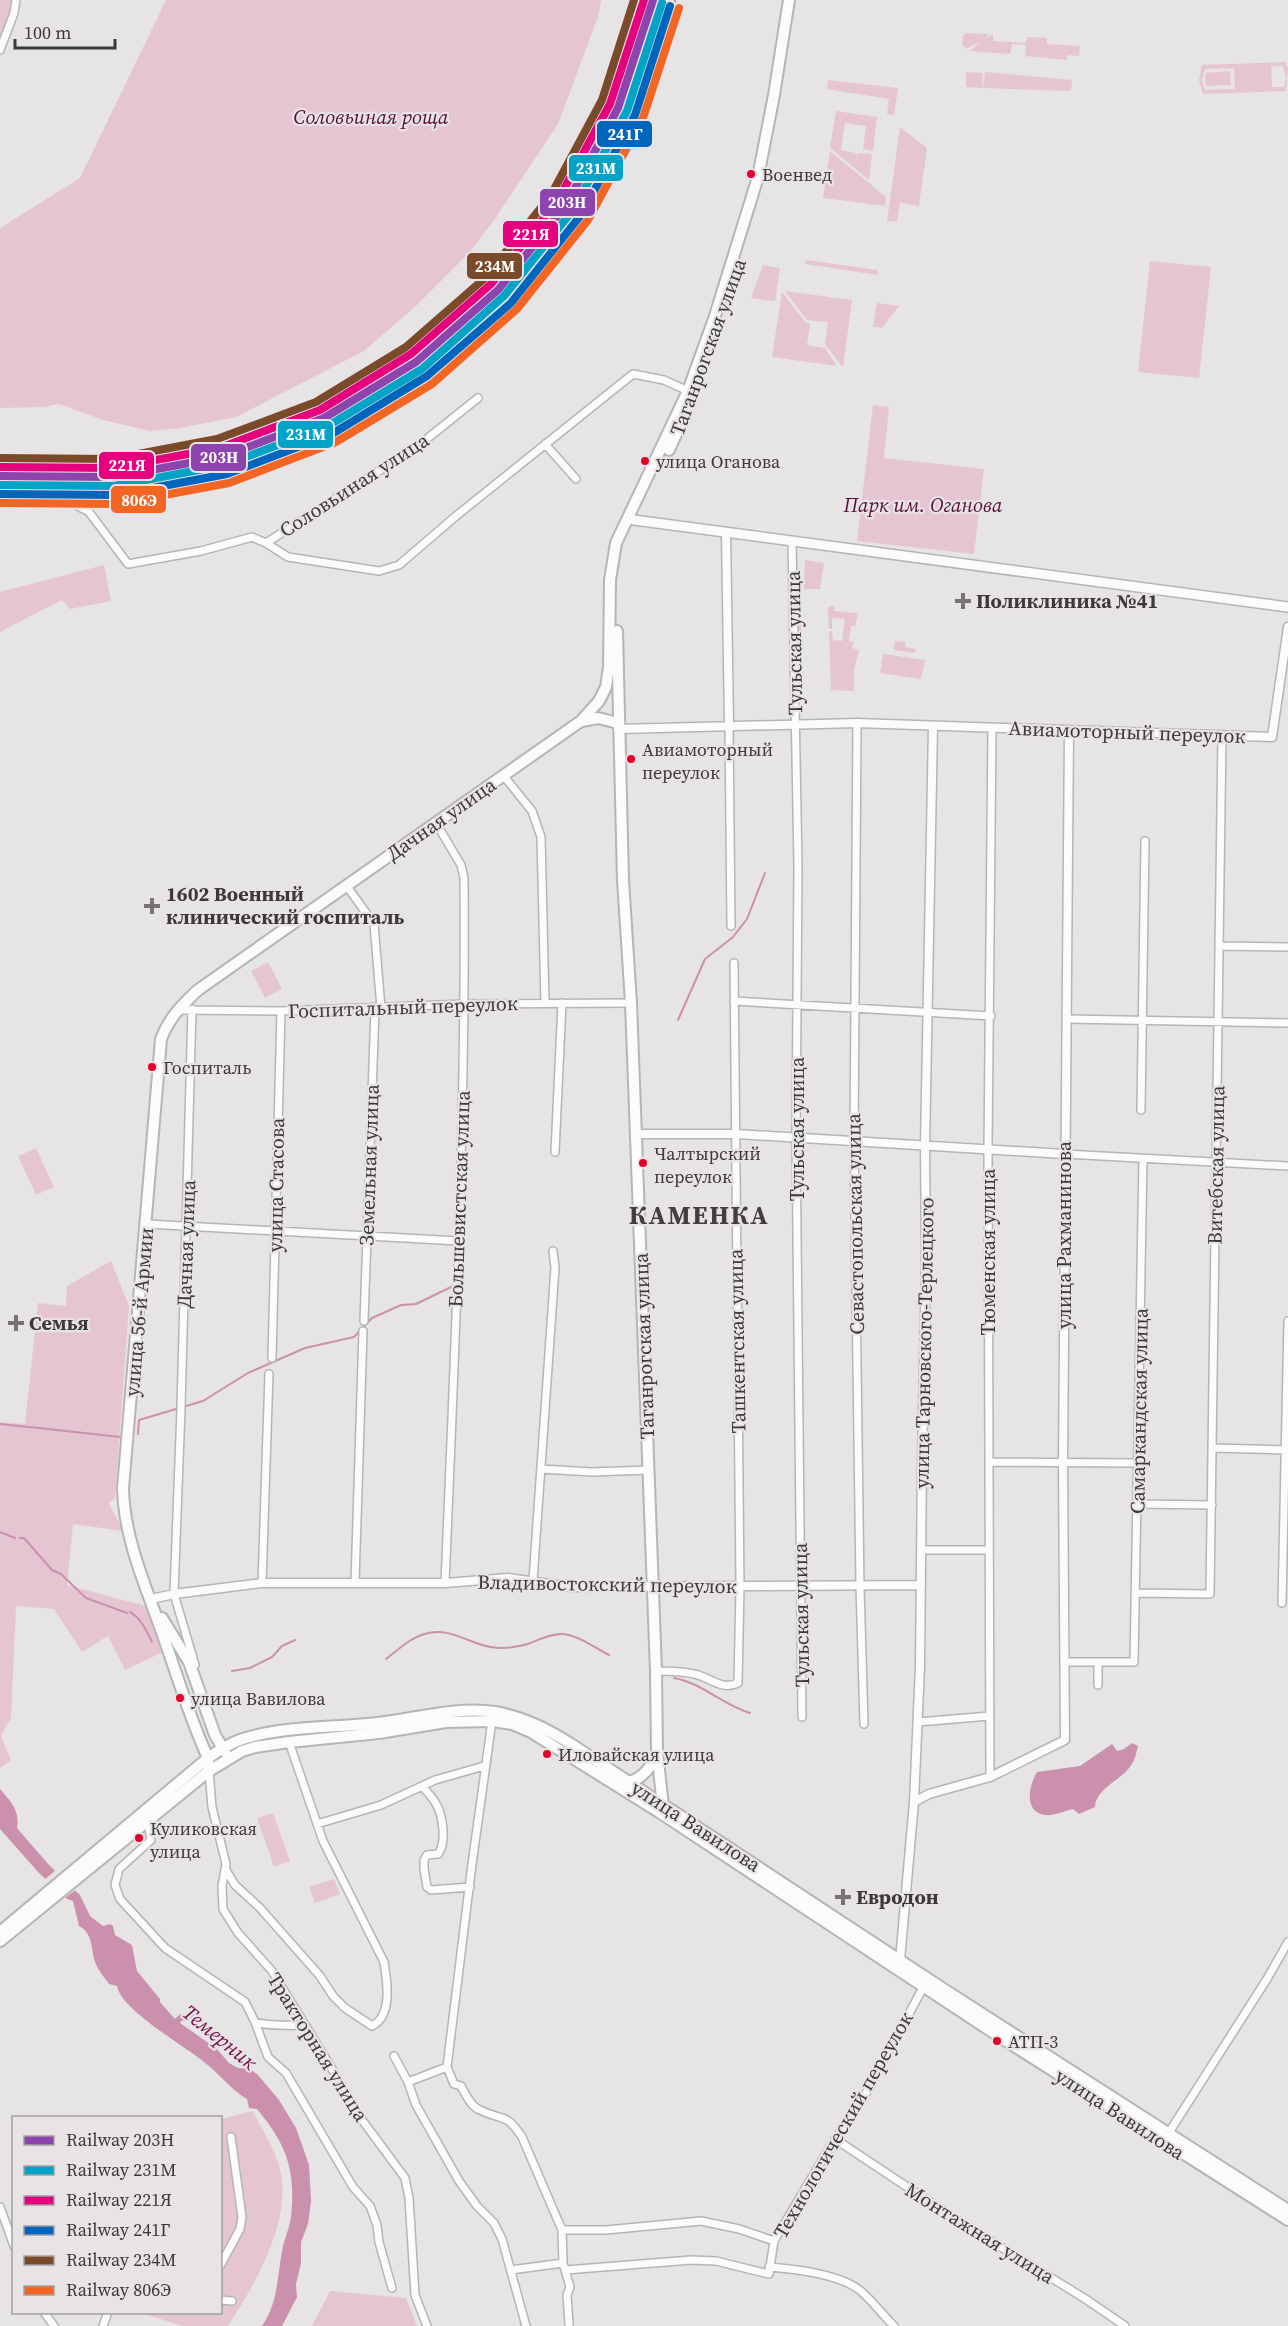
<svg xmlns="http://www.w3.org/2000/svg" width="1288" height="2326" font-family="'Source Serif 4',serif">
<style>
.green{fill:#e6c5d3;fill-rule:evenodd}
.water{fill:#cb91ac}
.pier{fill:#e7e4e5}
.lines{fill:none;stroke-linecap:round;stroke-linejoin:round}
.stream{stroke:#cb91ac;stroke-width:2}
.minor-casing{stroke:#b6b4b4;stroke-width:10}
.tertiary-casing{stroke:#b6b4b4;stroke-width:11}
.secondary-casing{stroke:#b6b4b4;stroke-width:12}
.primary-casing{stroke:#b6b4b4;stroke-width:14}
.minor{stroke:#fbfbfb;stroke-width:7}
.tertiary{stroke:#fbfbfb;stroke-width:8}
.secondary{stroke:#fbfbfb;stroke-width:9}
.primary{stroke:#fbfbfb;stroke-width:10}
.rail-1-casing{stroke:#e8e3e5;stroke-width:12}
.rail-2-casing{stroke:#e8e3e5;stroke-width:12}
.rail-3-casing{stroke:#e8e3e5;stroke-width:12}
.rail-4-casing{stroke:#e8e3e5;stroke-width:12}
.rail-5-casing{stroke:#e8e3e5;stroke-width:12}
.rail-6-casing{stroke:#e8e3e5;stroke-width:12}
.rail-1{stroke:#8e44ad;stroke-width:8}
.rail-2{stroke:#03a3c7;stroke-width:8}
.rail-3{stroke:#e5007d;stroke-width:8}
.rail-4{stroke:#0065bd;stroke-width:8}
.rail-5{stroke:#7a4b2a;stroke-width:8}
.rail-6{stroke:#f26522;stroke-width:8}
.bus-dot{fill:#e4002b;stroke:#e8e3e5;stroke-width:2}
.poi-dot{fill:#777576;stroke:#e8e3e5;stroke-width:2}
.labels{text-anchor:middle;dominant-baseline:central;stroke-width:4.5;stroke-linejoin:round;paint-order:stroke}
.bus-label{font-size:18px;fill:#3b393a;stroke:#e8e3e5;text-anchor:start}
.park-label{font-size:20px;font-style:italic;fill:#590e38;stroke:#e8e3e5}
.street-label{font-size:20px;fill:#3b393a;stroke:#e8e3e5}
.poi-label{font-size:20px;font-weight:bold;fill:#3b393a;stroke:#e8e3e5;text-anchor:start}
.water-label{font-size:21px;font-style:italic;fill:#75114b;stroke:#e8e3e5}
.district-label{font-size:26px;font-weight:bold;letter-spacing:1.5px;fill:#423e40;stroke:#e8e3e5}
.line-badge{stroke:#e8e3e5;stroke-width:2}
.badge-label{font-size:16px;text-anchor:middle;font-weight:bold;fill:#fff}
</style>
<rect width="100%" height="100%" fill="#e7e4e5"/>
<!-- green -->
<path class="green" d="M 0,0 L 14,0 L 6,30 L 0,42 Z
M 166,0 L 601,0 L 599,14 L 558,124 L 492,223 L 468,254 L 415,307 L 364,351 L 236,417 L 180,428 L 150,431 L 103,420 L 59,404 L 44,407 L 0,408 L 0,228 L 80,178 Z
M 966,33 L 989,34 L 985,39 L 993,34 L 993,41 L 1026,43 L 1027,37 L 1047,38 L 1047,44 L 1080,46 L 1079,56 L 1067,55 L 1067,60 L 1025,56 L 1026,45 L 1012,44 L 1010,54 L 970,51 L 981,41 L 966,49 L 962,45 L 963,36 Z
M 1285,62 L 1288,69 L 1286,91 L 1203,94 L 1199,80 L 1202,65 ZM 1271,66 L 1283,66 L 1286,76 L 1284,87 L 1272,87 ZM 1234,68 L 1235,89 L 1205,90 L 1202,80 L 1205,69 Z
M 1230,71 L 1231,85 L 1206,86 L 1205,73 Z
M 966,72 L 983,73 L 982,88 L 966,87 Z
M 985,72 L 1072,80 L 1071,91 L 983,88 Z
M 828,80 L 898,88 L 894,115 L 887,114 L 889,99 L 827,89 Z
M 836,111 L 877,117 L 873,151 L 863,149 L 866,126 L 845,123 L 841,150 L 856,153 L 856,159 L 857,153 L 872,154 L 869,180 L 830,148 Z
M 900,127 L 927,148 L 919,206 L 900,203 L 897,222 L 887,221 Z
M 830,151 L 886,197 L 885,206 L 823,198 Z
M 806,260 L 878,270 L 878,275 L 805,264 Z
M 1150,261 L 1211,267 L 1199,378 L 1138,372 Z
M 763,265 L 780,268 L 775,301 L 751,298 Z
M 785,291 L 852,300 L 843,368 L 825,344 L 828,322 L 807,320 Z
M 782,292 L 806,323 L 810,324 L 807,345 L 825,348 L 837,366 L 772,357 Z
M 877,303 L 899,306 L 882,328 L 873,327 Z
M 873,405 L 889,407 L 884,458 L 984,469 L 974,554 L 857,541 Z
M 805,560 L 824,563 L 820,589 L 804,589 Z
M 104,565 L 111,601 L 70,609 L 62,600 L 0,632 L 0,592 Z
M 794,594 L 800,594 L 803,692 L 797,692 Z
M 830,606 L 834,606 L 834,611 L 858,613 L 855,626 L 851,626 L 849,641 L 854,642 L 852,648 L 859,650 L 854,670 L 854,691 L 831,690 L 829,632 L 832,631 L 833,640 L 842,641 L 845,619 L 832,618 L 832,629 L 829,629 L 828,608 Z
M 895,641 L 905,642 L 905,647 L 916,649 L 915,653 L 894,650 Z
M 883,654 L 925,660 L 921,679 L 880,673 Z
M 268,962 L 282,989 L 265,998 L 251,971 Z
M 36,1148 L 54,1187 L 36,1195 L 18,1156 Z
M 111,1261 L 129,1306 L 115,1498 L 109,1503 L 123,1531 L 73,1524 L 67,1585 L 149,1607 L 163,1652 L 125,1670 L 108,1636 L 82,1652 L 54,1609 L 16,1606 L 11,1718 L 1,1736 L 11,1760 L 0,1768 L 0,1422 L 25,1424 L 38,1303 L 66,1306 L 67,1286 Z
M 273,1813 L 290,1861 L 274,1867 L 257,1818 Z
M 334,1879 L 340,1894 L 315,1903 L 309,1887 Z
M 253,2111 C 261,2128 272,2145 278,2162 C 296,2215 256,2283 228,2326 L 182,2326 L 142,2313 L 220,2312 L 221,2119 Z
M 330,2291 L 406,2298 L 417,2326 L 312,2326 Z"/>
<!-- water -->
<path class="water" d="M 1132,1743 L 1138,1746 C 1136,1754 1135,1761 1129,1768 C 1119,1781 1096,1789 1095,1807 L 1079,1814 L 1073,1809 C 1064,1811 1054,1816 1045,1815 C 1023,1812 1029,1785 1037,1772 L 1080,1766 L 1112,1744 L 1117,1751 L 1124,1749 Z
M 0,1789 C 11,1802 20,1810 17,1828 L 49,1865 L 80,1895 L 90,1916 L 103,1926 L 110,1924 L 113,1926 L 115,1935 L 132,1945 L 137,1971 L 160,1999 L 160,2002 L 175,2019 L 180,2014 L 187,2015 L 190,2009 L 196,2011 L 193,2018 L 181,2021 L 180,2023 L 217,2049 L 229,2063 L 238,2068 L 250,2069 L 258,2075 L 279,2100 L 296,2128 L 309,2165 L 311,2201 L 308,2224 L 301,2242 L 301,2263 L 296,2284 L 297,2297 L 282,2326 L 262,2326 C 278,2303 277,2278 282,2251 C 284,2239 290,2228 291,2216 C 296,2169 286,2144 257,2109 L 249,2108 L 247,2099 C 231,2090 219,2073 204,2062 C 185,2046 121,2010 117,1986 L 109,1984 C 104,1977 98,1970 95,1962 C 91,1949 93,1933 79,1926 L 73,1901 L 67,1899 L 39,1873 L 0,1829 Z"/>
<!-- pier -->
<path class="pier" d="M 57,1869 L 77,1889 L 63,1899 L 43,1881 Z"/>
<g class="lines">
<!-- stream -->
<path class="stream" d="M 0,480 C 309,511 590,301 657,0
M 0,490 C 23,492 46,496 69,496 C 180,495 292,460 388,404 C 412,389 436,370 458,352 C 481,335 504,316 524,295 C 561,257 591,210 616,163 C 643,112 666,58 675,0
M 678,1020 L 705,959 L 733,937 L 747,919 L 765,873
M 0,1424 L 28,1427
M 30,1427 L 120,1437
M 138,1434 L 139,1420 L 203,1401 L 248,1373 L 305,1348 L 354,1337 L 372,1318 L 401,1305 L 416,1304 L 451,1287
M 0,1532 L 15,1538
M 20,1538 L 24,1538 L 52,1570 L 61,1574 L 86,1598 L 127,1613
M 130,1612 C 141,1618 147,1632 152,1642
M 386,1659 C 399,1649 412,1636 429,1633 C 451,1628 470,1644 491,1647 C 502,1649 517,1647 528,1644 C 539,1640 551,1633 563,1634 C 580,1636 595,1648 609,1655
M 232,1671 L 250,1668 L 272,1657 L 282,1646 L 295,1640
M 674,1678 C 702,1683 723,1705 750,1713"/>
<defs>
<path id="minor" d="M 0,50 L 14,13 L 16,0
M 545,444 L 576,479
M 0,497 L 74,504 L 89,512 L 128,564 L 201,551 L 252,537 L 266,543 L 418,446 L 478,398
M 792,541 L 798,865 L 796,1138 L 802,1717
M 266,543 L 288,557 L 379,571 L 399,565 L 456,516 L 633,374 L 664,380 L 688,391
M 857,723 L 854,1141 L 860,1586 L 864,1724
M 729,725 L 731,926
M 503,775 L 532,811 L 541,837 L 545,1003
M 436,823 L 461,865 L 464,878 C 466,1113 455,1348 445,1583
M 346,885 L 374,924 L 381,1008
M 1220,946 L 1288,947
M 734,1001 L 991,1016
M 178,1010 L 281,1011 L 465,1004 L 631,1003
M 1067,1019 L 1288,1023
M 1141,1110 L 1145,841
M 555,1152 L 562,1003
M 1065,1154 L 1288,1166
M 147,1224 L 459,1241
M 364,1321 L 375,1009
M 272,1358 L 281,1011
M 181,1407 L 192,1009
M 181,1409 L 174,1594 L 195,1665
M 1212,1448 L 1288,1450
M 989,1462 L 1138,1463
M 541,1469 L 592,1472 L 648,1470
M 1137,1504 L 1212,1505
M 922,1550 L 989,1550
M 533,1580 L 555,1268 L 553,1251
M 355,1582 L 363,1331
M 262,1583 L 269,1374
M 1136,1593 L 1210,1594 L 1222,736
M 1282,1603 L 1288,1321
M 1066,1662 L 1134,1662 L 1143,1159
M 1098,1662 L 1098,1685
M 656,1671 C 669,1671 681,1671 694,1674 C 710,1677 721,1691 738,1683 L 740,1588 L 734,963
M 492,1721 L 472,1864 L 447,2067 L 454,2084 L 461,2086 C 465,2093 470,2105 478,2109 C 502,2122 504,2110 522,2137 L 562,2230 L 606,2230 L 701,2221 L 739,2229 L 774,2241
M 918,1722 L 989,1716
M 209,1771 L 212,1807 L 226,1864 L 222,1886 L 223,1909 L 238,1933 L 272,1971 L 332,2069 L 354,2109 L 405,2178 L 409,2198 L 415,2295 L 427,2326
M 990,1777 L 988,1149 L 992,728
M 423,1787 C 427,1792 432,1797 435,1802 C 443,1814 447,1843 438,1854 L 427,1855 L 424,1860 L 424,1869 L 427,1887 L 431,1890 L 470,1887
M 148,1823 L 151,1840 L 119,1869 L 115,1885 L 120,1899 L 165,1948 L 245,2002 L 255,2022 C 270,2027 288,2024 305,2026
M 317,1824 L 381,1805 L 435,1780 L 484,1766
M 226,1870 L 235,1885 L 260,1908 L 320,1976 L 333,1996 L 345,2008 L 372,2026 C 393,2016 387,1981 384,1962 L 323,1841 L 289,1742
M 255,2022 L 268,2057 L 286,2073 L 353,2187 L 370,2206 L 377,2225 L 379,2242 L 392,2288
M 394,2056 L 408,2082 L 416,2105 L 459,2181 L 477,2206 L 494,2223 L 502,2239 L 526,2326
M 408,2082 L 447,2067
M 1168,2134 L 1267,1979 L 1288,1942
M 835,2139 L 957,2220 L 1084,2298 L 1125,2326
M 0,2207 L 14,2246
M 562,2230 L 563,2263 L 570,2287 L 567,2295 L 569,2324
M 220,2266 L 240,2229 L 242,2217 L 231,2137
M 769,2267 C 795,2269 842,2274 862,2292 C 873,2302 883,2315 894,2326
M 511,2270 L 563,2263
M 566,2270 L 691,2260 L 716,2261 L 769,2274 L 774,2241 L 830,2147 L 864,2097 L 925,1984
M 220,2300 L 232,2301
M 44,2312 L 54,2326
M 103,2326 L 108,2312"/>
<path id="tertiary" d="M 726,533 L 729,725
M 618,729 L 857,723 L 1272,737 L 1288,627
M 636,1134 L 736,1134 L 1065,1154
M 151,1599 L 174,1594 L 262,1583 L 445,1583 L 508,1578 L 571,1587 L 921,1585
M 914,1802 L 929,1794 L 990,1777 L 1065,1740 L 1063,1463 L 1069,730
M 900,1960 L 914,1802 L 920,1666 L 922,1462 L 926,1263 L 925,1146 L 933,726"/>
<path id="secondary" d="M 634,520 L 1288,607"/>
<path id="primary" d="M 669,450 L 686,412
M 617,631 L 623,880 L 631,1003 L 656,1671 L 657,1752 L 663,1806
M 582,721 L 598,718 L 618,723
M 162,1618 L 189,1662 L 215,1735 L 225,1752
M 209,1771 L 208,1758 C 190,1719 178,1678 164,1638 C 147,1589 124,1540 123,1488 L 161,1039 C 169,1018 181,1006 198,990 L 581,721 L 599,701 L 606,687 L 609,667 L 610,580 L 616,543 L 688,391 L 714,319 L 758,177 L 774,95 L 789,0
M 625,1783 C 641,1780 650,1770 656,1755
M 0,1932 L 208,1758 C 218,1751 228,1744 240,1740 C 280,1726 334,1728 377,1723 C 415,1719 456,1706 495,1712 C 524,1717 547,1729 571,1744 L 945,1990 L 1288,2210
M 0,1941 L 209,1771 L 242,1751 L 255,1747 L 289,1742 L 379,1733 L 446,1722 L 492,1721 L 512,1724 L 531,1732 L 659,1812 L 1000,2037 L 1288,2220"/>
</defs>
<!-- minor casing -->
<use href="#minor" class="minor-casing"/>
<!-- tertiary casing -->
<use href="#tertiary" class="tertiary-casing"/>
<!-- secondary casing -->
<use href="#secondary" class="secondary-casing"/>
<!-- primary casing -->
<use href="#primary" class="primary-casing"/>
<!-- minor -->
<use href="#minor" class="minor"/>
<!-- tertiary -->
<use href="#tertiary" class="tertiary"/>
<!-- secondary -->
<use href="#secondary" class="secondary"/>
<!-- primary -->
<use href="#primary" class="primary"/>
<defs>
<path id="rail-1" d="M 0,476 L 113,477 L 222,457 L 324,418 L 416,362 L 498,290 L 566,205 L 618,108 L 653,0"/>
<path id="rail-2" d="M 0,485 L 114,486 L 225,465 L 328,426 L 422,369 L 504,296 L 573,210 L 627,111 L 662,3"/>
<path id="rail-3" d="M 0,467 L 113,468 L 220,448 L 320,410 L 411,354 L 491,284 L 558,200 L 610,104 L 644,0"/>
<path id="rail-4" d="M 0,494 L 115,495 L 227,474 L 332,434 L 427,376 L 511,303 L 581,215 L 635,115 L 670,6"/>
<path id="rail-5" d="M 0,458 L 112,459 L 217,439 L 316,402 L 406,347 L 485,278 L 551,195 L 602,100 L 634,0"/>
<path id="rail-6" d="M 0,503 L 116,504 L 229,483 L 336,442 L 432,384 L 517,309 L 588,220 L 643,118 L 679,8"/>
</defs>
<!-- rail-1 casing -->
<use href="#rail-1" class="rail-1-casing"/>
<!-- rail-2 casing -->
<use href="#rail-2" class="rail-2-casing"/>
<!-- rail-3 casing -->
<use href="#rail-3" class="rail-3-casing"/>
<!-- rail-4 casing -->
<use href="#rail-4" class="rail-4-casing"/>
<!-- rail-5 casing -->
<use href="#rail-5" class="rail-5-casing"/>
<!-- rail-6 casing -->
<use href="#rail-6" class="rail-6-casing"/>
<!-- rail-1 -->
<use href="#rail-1" class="rail-1"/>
<!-- rail-2 -->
<use href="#rail-2" class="rail-2"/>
<!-- rail-3 -->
<use href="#rail-3" class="rail-3"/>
<!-- rail-4 -->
<use href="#rail-4" class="rail-4"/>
<!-- rail-5 -->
<use href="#rail-5" class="rail-5"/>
<!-- rail-6 -->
<use href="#rail-6" class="rail-6"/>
</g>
<!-- markers -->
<g class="bus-dot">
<circle cx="751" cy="174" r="5"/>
<circle cx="645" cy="461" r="5"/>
<circle cx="631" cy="759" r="5"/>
<circle cx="152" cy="1067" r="5"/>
<circle cx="643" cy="1163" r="5"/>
<circle cx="180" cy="1698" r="5"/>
<circle cx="547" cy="1754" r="5"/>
<circle cx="139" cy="1838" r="5"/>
<circle cx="997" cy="2041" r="5"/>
</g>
<g class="poi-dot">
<path d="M960 592h6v6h6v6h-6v6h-6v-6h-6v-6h6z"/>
<path d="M149 897h6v6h6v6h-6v6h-6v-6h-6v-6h6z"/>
<path d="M13 1314h6v6h6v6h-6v6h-6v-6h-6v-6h6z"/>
<path d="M840 1888h6v6h6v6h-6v6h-6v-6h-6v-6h6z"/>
</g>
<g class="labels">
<!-- bus labels -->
<g class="bus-label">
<text x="762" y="174">Военвед</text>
<text x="656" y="461">улица Оганова</text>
<text x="642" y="749">Авиамоторный<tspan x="642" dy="23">переулок</tspan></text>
<text x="163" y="1067">Госпиталь</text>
<text x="654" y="1153">Чалтырский<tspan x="654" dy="23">переулок</tspan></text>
<text x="191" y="1698">улица Вавилова</text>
<text x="558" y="1754">Иловайская улица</text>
<text x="150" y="1828">Куликовская<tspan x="150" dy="23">улица</tspan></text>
<text x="1008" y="2041">АТП-3</text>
</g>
<!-- park labels -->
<g class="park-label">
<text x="371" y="117">Соловьиная роща</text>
<text x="923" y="505">Парк им. Оганова</text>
</g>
<!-- street labels -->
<g class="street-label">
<text transform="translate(708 347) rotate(-70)">Таганрогская улица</text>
<text transform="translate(354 485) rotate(-33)">Соловьиная улица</text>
<text transform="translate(794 643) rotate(-91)">Тульская улица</text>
<text transform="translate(1127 732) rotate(2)">Авиамоторный переулок</text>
<text transform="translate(441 819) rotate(-35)">Дачная улица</text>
<text transform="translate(403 1007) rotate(-2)">Госпитальный переулок</text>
<text transform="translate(797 1129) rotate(-90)">Тульская улица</text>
<text transform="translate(369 1165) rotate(-88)">Земельная улица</text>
<text transform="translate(1216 1165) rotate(-89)">Витебская улица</text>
<text transform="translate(276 1185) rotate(-89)">улица Стасова</text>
<text transform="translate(459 1199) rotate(-88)">Большевистская улица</text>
<text transform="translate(855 1224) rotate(-91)">Севастопольская улица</text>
<text transform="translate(1064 1235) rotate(-90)">улица Рахманинова</text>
<text transform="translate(186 1244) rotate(-88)">Дачная улица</text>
<text transform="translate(988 1252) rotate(-90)">Тюменская улица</text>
<text transform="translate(139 1312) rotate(-85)">улица 56-й Армии</text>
<text transform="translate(737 1341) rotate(-91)">Ташкентская улица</text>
<text transform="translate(924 1343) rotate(-89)">улица Тарновского-Терлецкого</text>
<text transform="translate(644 1346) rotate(-92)">Таганрогская улица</text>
<text transform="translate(1139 1411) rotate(-89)">Самаркандская улица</text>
<text transform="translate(607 1584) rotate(1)">Владивостокский переулок</text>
<text transform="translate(801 1615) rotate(-91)">Тульская улица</text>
<text transform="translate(696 1826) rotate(33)">улица Вавилова</text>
<text transform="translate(318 2047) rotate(58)">Тракторная улица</text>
<text transform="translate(1120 2114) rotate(33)">улица Вавилова</text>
<text transform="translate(843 2125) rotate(-60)">Технологический переулок</text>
<text transform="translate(980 2233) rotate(32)">Монтажная улица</text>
</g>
<!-- poi labels -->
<g class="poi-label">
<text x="976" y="601">Поликлиника №41</text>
<text x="166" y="894">1602 Военный<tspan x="166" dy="23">клинический госпиталь</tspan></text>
<text x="29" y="1323">Семья</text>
<text x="856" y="1897">Евродон</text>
</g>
<!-- water labels -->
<g class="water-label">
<text transform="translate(220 2037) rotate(39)">Темерник</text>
</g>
<!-- district labels -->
<g class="district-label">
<text x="699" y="1215">КАМЕНКА</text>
</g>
</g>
<g class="line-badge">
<rect x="596" y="120" width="57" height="28" rx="6" fill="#0065bd"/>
<rect x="568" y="154" width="56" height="28" rx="6" fill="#03a3c7"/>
<rect x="539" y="188" width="57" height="29" rx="6" fill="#8e44ad"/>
<rect x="502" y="220" width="57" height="28" rx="6" fill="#e5007d"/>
<rect x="466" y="252" width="57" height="28" rx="6" fill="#7a4b2a"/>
<rect x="277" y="420" width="57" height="29" rx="6" fill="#03a3c7"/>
<rect x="190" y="443" width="57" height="29" rx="6" fill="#8e44ad"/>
<rect x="98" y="451" width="57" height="29" rx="6" fill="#e5007d"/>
<rect x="110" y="485" width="57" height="29" rx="6" fill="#f26522"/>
</g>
<g class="badge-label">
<text x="625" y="140">241Г</text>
<text x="596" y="174">231М</text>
<text x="567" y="208">203Н</text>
<text x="531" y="240">221Я</text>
<text x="495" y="272">234М</text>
<text x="306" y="440">231М</text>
<text x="219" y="463">203Н</text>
<text x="127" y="471">221Я</text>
<text x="139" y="506">806Э</text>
</g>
<!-- legend -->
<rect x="12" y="2116" width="210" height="198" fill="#e8e3e5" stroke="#a39fa1" stroke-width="1.5"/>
<rect x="24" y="2136" width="30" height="9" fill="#8e44ad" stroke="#a39fa1" stroke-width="1.5"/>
<text x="66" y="2146" font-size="18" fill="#3b393a">Railway 203Н</text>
<rect x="24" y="2166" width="30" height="9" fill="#03a3c7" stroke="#a39fa1" stroke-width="1.5"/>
<text x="66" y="2176" font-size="18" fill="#3b393a">Railway 231М</text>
<rect x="24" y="2196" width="30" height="9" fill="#e5007d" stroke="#a39fa1" stroke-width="1.5"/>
<text x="66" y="2206" font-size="18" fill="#3b393a">Railway 221Я</text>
<rect x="24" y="2226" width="30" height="9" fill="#0065bd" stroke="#a39fa1" stroke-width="1.5"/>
<text x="66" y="2236" font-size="18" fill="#3b393a">Railway 241Г</text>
<rect x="24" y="2256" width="30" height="9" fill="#7a4b2a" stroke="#a39fa1" stroke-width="1.5"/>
<text x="66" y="2266" font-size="18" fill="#3b393a">Railway 234М</text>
<rect x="24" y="2286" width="30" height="9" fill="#f26522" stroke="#a39fa1" stroke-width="1.5"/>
<text x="66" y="2296" font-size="18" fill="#3b393a">Railway 806Э</text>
<!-- scale -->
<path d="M15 39v9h100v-9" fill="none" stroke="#3b393a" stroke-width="3"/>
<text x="24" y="39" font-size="18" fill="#3b393a" stroke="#e8e3e5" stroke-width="4.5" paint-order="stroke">100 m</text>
</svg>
